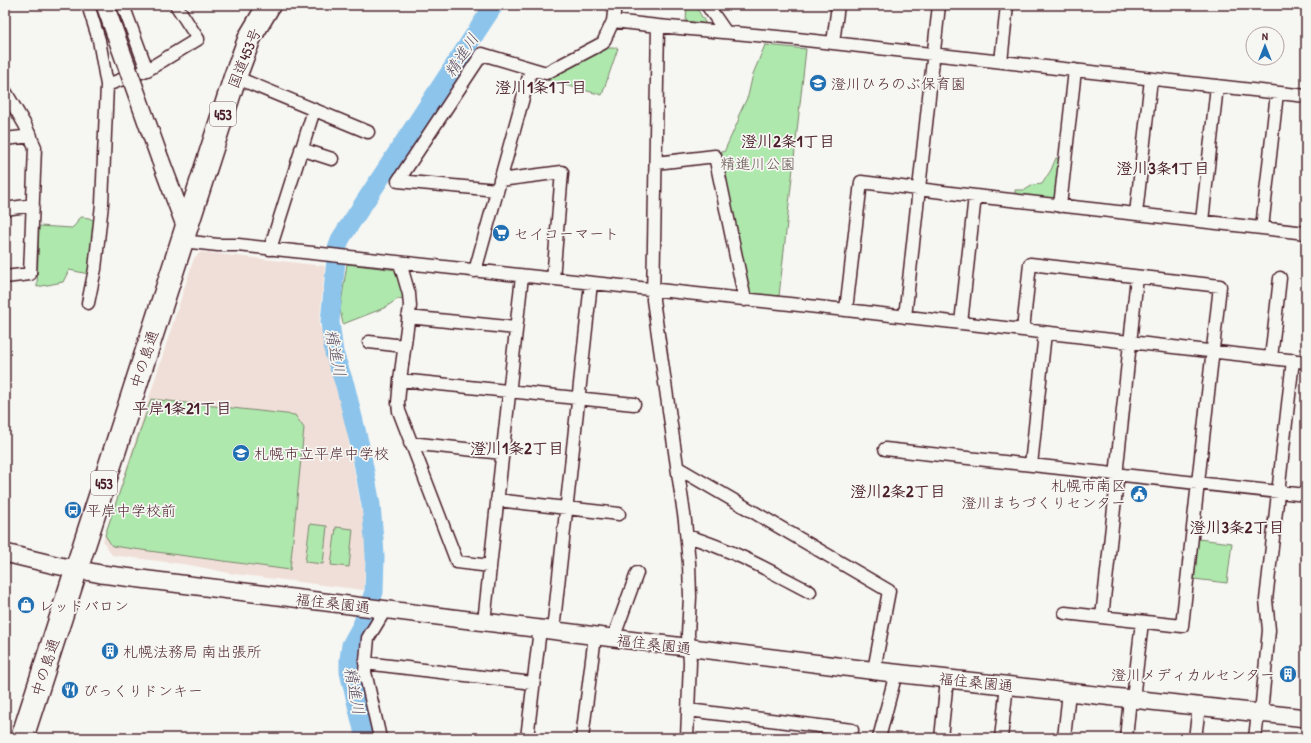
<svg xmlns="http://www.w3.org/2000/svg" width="1311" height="743" font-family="'Patrick Hand','Klee One',sans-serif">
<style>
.built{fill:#f0dfd8}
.green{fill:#aee8ad;stroke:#7c846c}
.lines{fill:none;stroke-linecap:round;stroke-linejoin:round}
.river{stroke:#8dc4eb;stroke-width:19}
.street-casing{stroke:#4a1f2b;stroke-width:15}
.secondary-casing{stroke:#4a1f2b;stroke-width:20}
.highway-casing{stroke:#4a1f2b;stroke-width:25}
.street{stroke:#f6f6f2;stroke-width:12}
.secondary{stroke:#f6f6f2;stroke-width:17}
.highway{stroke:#f6f6f2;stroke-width:22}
.secondary-bridge-casing{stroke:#4a1f2b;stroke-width:20;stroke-linecap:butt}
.secondary-bridge{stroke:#f6f6f2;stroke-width:17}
.labels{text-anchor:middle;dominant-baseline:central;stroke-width:3.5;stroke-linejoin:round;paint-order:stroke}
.shield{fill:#f6f6f2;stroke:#7e6067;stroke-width:1}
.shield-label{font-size:14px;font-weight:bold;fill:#4a1f2b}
.street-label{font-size:15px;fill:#4a1f2b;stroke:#f6f6f2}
.poi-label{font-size:15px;fill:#4a1f2b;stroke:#f6f6f2;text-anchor:start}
.park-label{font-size:15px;fill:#63514c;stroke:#f6f6f2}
.water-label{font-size:16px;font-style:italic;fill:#5e5165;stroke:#f6f6f2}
.neighbourhood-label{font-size:16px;font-weight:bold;fill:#4a1f2b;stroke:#f6f6f2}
</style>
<rect width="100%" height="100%" fill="#f6f6f2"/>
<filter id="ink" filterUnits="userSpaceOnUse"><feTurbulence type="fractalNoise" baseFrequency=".025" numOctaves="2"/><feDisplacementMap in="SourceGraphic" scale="8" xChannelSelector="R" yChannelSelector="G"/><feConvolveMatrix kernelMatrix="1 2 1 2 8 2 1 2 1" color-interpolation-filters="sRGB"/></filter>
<g filter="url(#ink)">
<!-- built -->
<path class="built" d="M 201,252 L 325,266 L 319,325 L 324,334 L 339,388 L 363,518 L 366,540 L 364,590 L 234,574 L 190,565 L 112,555 L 103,541 L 194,258 Z"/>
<!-- green -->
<path class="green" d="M 687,5 L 695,5 L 706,24 L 686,21 Z
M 765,45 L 806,49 L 779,296 L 750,294 L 719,151 L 724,152 L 739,119 L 738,117 L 748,96 L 753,74 Z
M 608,48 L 618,48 L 602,95 L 547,80 Z
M 1056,158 L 1060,158 L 1055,200 L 1015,196 L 1015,190 L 1025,190 L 1033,185 L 1042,184 L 1051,170 Z
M 82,217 L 89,218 L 95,221 L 89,274 L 69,270 L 63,282 L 37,287 L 39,226 L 72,228 L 76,224 L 78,219 Z
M 347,264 L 397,270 L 404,300 L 398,299 L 384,308 L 343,324 L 340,310 Z
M 151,399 L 295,415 L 304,428 L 290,570 L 112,546 L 105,535 Z
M 310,524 L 327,526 L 323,564 L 305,562 Z
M 336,527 L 353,529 L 349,567 L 331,565 Z
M 1198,539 L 1232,543 L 1227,583 L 1194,579 Z"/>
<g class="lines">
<!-- river -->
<path class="river" d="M 365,738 L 349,672 L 349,659 L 351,645 L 362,625 L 374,592 L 375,557 L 374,539 L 371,505 L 360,446 L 345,385 L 334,353 L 330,322 L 337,249 L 341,238 L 494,5"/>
<defs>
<path id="street" d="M 123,5 L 147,70
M 707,5 L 725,31
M 613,21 L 658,26
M 833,43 L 838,5
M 1001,62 L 1007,5
M 235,77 L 368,132
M 107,85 L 147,70 L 198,39 L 176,5
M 5,91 L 25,125 L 35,147 L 30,274 L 5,277
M 5,139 L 31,136
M 301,149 L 332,159
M 656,163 L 715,156 L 745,300
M 500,180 L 562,172 L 553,279
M 497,190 L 398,181 L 482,54 L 546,73 L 603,43 L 613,21 L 615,5
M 1060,206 L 1075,70
M 5,209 L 33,205
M 1136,214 L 1151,79
M 1202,221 L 1217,86
M 1262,228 L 1277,93
M 182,241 L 218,245 L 238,245 L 331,255 L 846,310 L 1306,362
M 270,249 L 314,110
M 400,263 L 409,294 L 410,306 L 400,380 L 398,403 L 399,411 L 457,562 L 490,566
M 475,271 L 531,69
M 88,303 L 95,269 L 102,204 L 107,85 L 99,40 L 88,5
M 846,310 L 861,182 L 975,196 L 1306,233
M 408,317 L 516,328
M 905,317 L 939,5
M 961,323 L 975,196
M 1023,330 L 1030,264 L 1220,286 L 1182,626 L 1065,613
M 369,342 L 404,346
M 1271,358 L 1280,278
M 400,380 L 634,404
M 410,443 L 502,453
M 885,449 L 1306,495
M 1031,465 L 1045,333
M 678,468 L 889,591 L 874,670
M 497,500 L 619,514
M 687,536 C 731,549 770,571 810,592
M 1102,617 L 1117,481 L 1117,466 L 1137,277
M 484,622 L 522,276
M 553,631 L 591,283
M 613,639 L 637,573
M 365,663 L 533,683
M 1133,699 L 1142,622
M 688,710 L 852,730
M 1261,713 L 1269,630 L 1266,600 L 1293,360
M 380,738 L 365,672 L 368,638 L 385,610
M 527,738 L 540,629
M 582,738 L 595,636
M 687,738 L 690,662 L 688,634 L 690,597 L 689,563 L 685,521 L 653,300 L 658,26 L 788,38 L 1306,96
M 879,738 L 896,673
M 941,738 L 947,679
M 1001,738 L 1007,685
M 1064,738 L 1069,692
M 1126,738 L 1130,699
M 1195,738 L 1199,707
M 1255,738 L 1258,713"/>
<path id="secondary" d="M 160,159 L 186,228
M 5,553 L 55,565 L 101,574 L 885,672 L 1306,718"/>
<path id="highway" d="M 22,738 L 235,77 L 250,37 L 269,5"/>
</defs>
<!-- street casing -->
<use href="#street" class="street-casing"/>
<!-- secondary casing -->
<use href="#secondary" class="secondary-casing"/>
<!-- highway casing -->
<use href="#highway" class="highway-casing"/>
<!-- street -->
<use href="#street" class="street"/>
<!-- secondary -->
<use href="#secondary" class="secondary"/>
<!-- highway -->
<use href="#highway" class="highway"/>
<defs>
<path id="secondary-bridge" d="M 105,5 L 160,159"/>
</defs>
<!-- secondary-bridge casing -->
<use href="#secondary-bridge" class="secondary-bridge-casing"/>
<!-- secondary-bridge -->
<use href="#secondary-bridge" class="secondary-bridge"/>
</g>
</g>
<!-- icons -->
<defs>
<symbol id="school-disc" viewBox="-11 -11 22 22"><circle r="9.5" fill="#1f6fb2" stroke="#f6f6f2"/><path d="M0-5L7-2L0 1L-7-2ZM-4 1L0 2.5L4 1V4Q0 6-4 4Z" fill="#fff"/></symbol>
<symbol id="supermarket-disc" viewBox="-11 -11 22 22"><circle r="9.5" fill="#1f6fb2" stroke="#f6f6f2"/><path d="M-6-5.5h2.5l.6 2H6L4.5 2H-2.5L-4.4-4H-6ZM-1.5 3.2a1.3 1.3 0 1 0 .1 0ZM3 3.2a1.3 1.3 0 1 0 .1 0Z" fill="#fff"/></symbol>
<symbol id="civic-disc" viewBox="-11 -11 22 22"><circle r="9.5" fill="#1f6fb2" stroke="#f6f6f2"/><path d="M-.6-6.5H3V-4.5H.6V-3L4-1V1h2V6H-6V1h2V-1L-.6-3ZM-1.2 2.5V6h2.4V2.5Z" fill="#fff"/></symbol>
<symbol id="bus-disc" viewBox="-11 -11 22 22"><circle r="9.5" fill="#1f6fb2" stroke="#f6f6f2"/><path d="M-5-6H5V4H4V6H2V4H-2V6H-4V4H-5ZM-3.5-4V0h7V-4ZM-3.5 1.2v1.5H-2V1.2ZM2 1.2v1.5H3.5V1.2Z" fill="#fff"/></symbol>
<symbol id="shop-disc" viewBox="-11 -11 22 22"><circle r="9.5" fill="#1f6fb2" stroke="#f6f6f2"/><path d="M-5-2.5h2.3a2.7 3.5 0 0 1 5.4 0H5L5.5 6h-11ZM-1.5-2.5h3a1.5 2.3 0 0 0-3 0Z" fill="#fff"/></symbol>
<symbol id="building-disc" viewBox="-11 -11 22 22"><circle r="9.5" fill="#1f6fb2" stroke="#f6f6f2"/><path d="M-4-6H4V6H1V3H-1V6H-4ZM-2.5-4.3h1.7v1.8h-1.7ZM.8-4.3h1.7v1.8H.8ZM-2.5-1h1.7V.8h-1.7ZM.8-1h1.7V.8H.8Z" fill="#fff"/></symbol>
<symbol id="restaurant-disc" viewBox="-11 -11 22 22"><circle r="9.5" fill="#1f6fb2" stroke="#f6f6f2"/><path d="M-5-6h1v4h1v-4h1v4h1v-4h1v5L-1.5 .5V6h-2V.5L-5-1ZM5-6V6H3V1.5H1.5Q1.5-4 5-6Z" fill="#fff"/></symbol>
</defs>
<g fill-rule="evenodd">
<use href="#school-disc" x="808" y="73" width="20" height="20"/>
<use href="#supermarket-disc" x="491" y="223" width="20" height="20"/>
<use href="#school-disc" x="231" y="443" width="20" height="20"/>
<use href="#civic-disc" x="1129" y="484" width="20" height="20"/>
<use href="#bus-disc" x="63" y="500" width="20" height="20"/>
<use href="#shop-disc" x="16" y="595" width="20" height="20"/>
<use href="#building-disc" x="100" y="641" width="20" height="20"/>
<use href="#building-disc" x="1278" y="664" width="20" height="20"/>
<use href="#restaurant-disc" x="60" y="680" width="20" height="20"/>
</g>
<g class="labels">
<!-- shield labels -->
<g class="shield">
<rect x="210" y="102" width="26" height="24" rx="3"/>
<rect x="91" y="471" width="26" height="24" rx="3"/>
</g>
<g class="shield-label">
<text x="223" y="114">453</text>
<text x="104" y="483">453</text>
</g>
<!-- street labels -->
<g class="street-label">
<text transform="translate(244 58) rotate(-68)">国道453号</text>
<text transform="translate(144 359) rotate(-72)">中の島通</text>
<text transform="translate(333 603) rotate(7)">福住桑園通</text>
<text transform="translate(654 644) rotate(7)">福住桑園通</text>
<text transform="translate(45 667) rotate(-72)">中の島通</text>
<text transform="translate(976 682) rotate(6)">福住桑園通</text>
</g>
<!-- poi labels -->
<g class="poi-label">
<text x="831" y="83">澄川ひろのぶ保育園</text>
<text x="514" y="233">セイコーマート</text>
<text x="254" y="453">札幌市立平岸中学校</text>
<text x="1126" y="485" text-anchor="end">札幌市南区<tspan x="1126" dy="17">澄川まちづくりセンター</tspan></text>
<text x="86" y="510">平岸中学校前</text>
<text x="39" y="605">レッドバロン</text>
<text x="123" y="651">札幌法務局 南出張所</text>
<text x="1275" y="674" text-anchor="end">澄川メディカルセンター</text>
<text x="83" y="690">びっくりドンキー</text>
</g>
<!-- park labels -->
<g class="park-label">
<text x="758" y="163">精進川公園</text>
</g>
<!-- water labels -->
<g class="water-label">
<text transform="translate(461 55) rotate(-57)">精進川</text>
<text transform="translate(336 353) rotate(78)">精進川</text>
<text transform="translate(355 691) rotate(79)">精進川</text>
</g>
<!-- neighbourhood labels -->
<g class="neighbourhood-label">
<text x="541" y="87">澄川1条1丁目</text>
<text x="788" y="141">澄川2条1丁目</text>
<text x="1163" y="168">澄川3条1丁目</text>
<text x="182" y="408">平岸1条21丁目</text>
<text x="517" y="448">澄川1条2丁目</text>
<text x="898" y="491">澄川2条2丁目</text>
<text x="1237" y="527">澄川3条2丁目</text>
</g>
</g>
<!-- margin -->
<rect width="1311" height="743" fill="none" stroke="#f6f6f2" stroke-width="20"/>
<rect x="10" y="10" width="1291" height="723" fill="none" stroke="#4a1f2b" stroke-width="1.5" filter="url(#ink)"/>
<!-- north arrow -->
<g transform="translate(1265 46)"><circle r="19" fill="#f6f6f2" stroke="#b1a0a2"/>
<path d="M0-3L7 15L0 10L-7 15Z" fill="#1f6fb2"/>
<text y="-6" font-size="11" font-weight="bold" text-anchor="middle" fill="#4a1f2b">N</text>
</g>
</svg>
